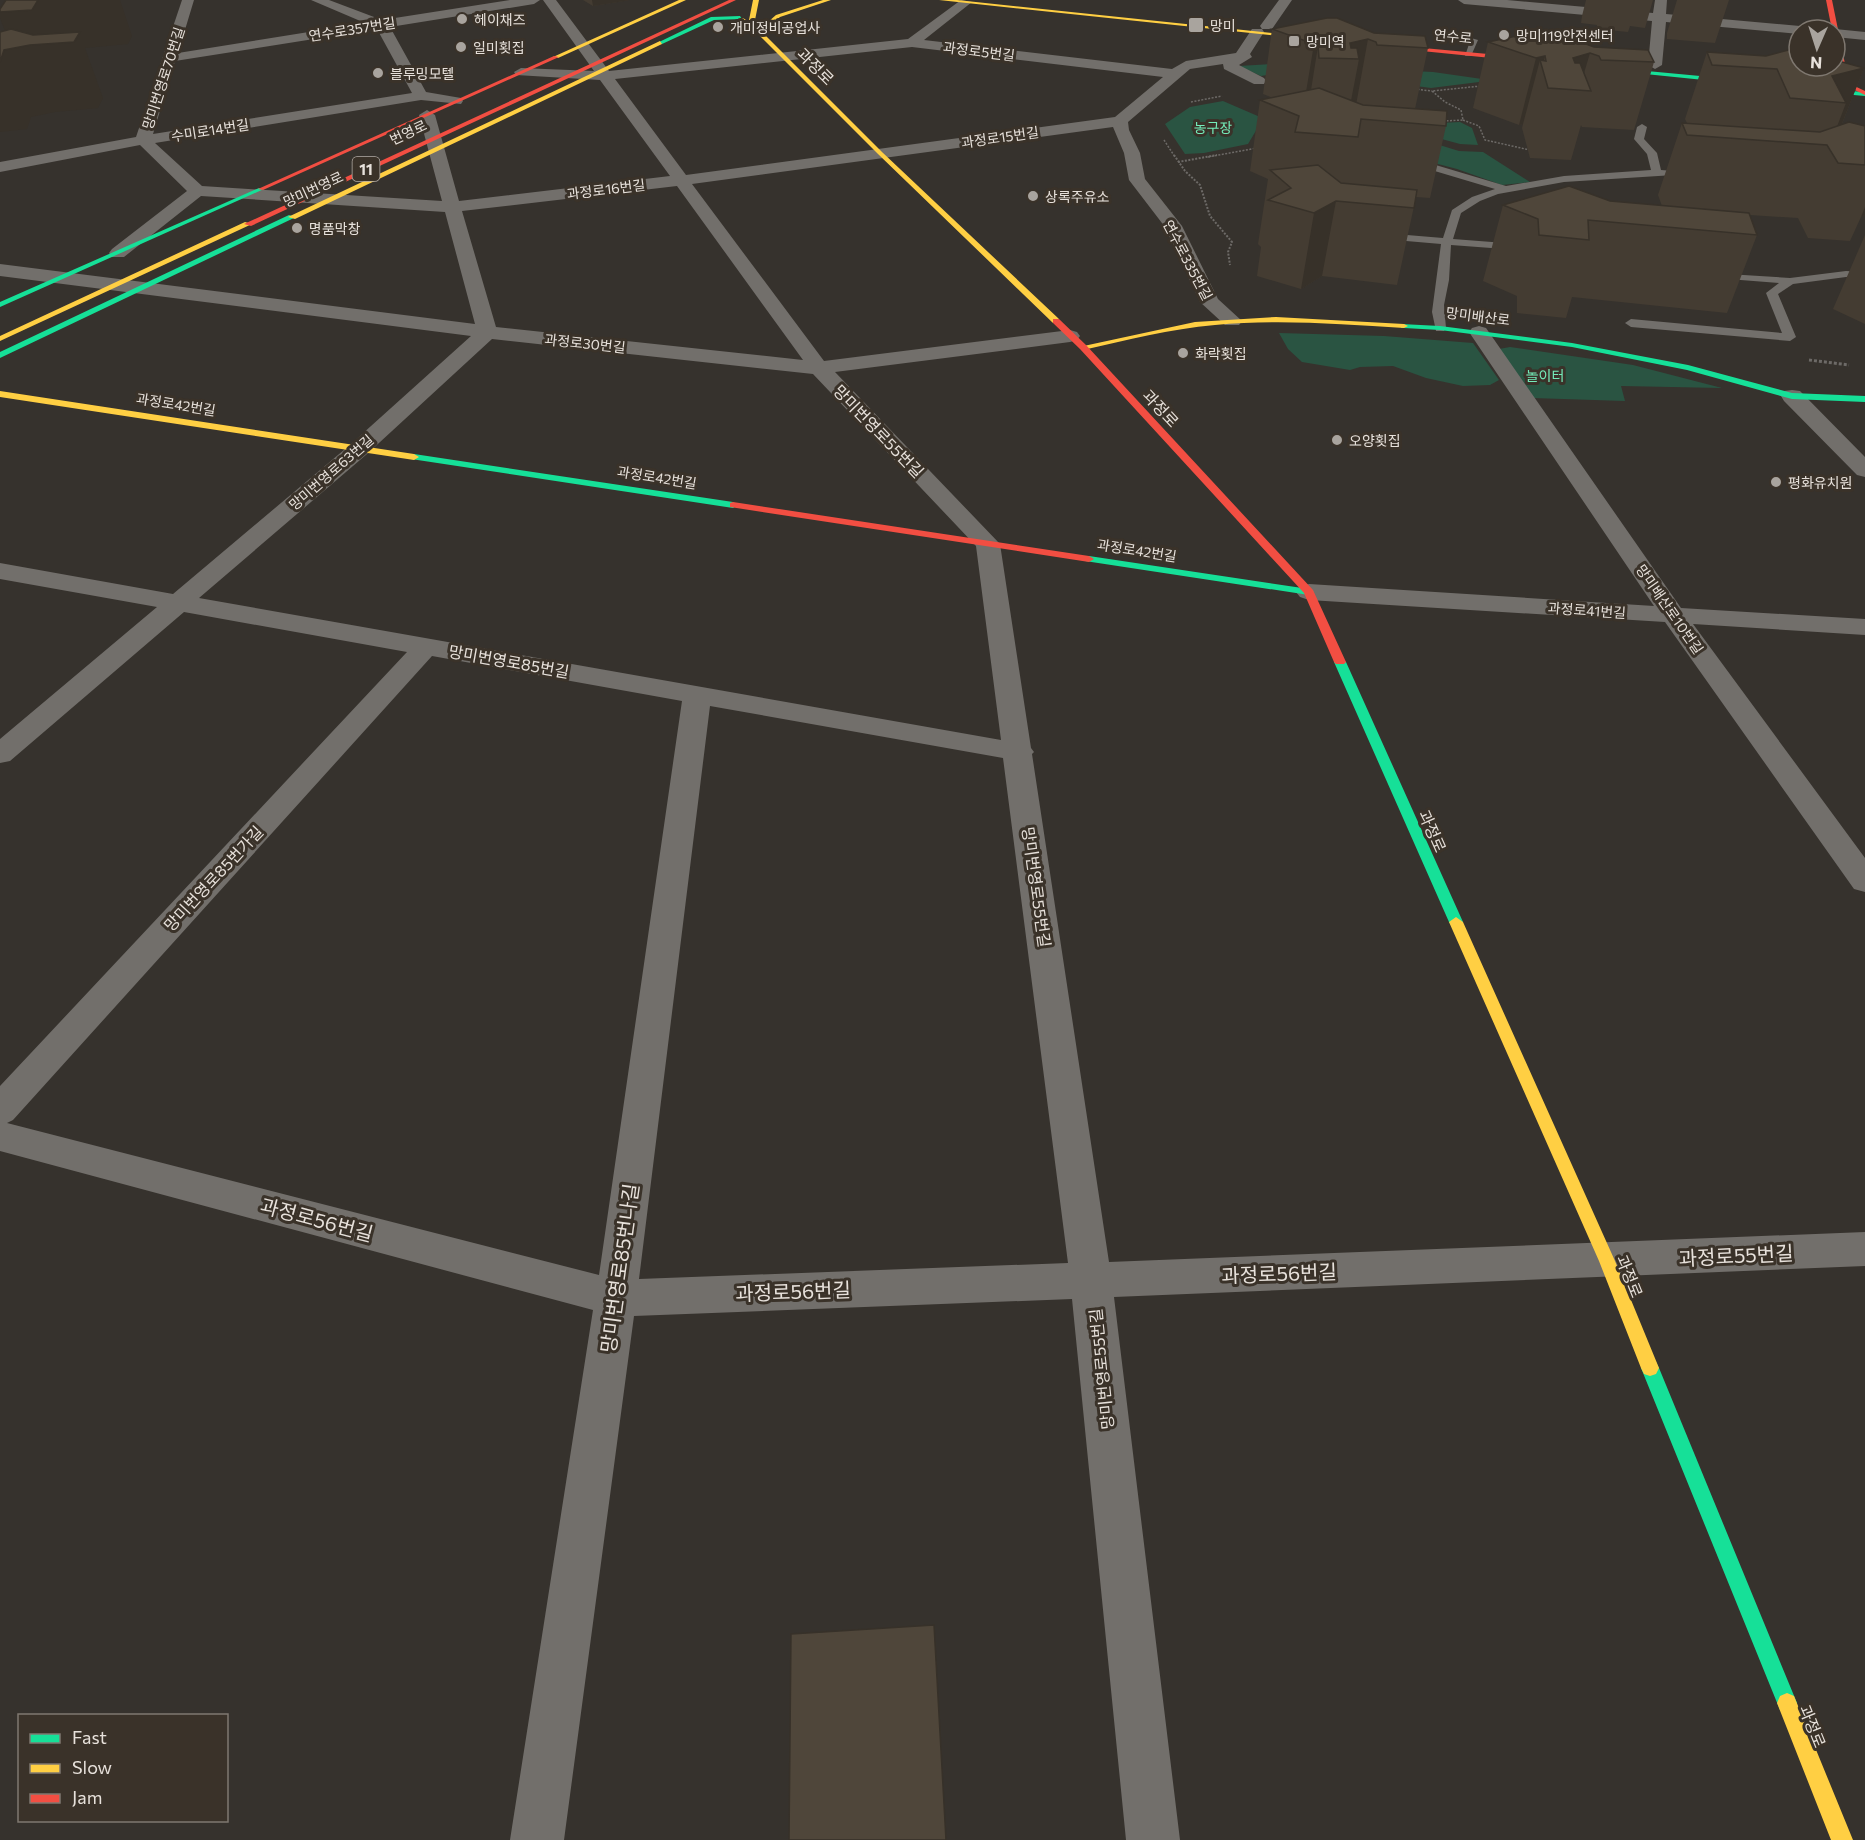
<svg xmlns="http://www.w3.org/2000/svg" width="1865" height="1840" font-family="Commissioner,'Noto Sans KR',sans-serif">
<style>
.green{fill:#2a5442}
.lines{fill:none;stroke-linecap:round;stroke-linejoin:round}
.path-far2{stroke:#6d6a67;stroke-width:1.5;stroke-dasharray:2 1.5;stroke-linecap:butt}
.path-far1{stroke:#6d6a67;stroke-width:2;stroke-dasharray:2 1.5;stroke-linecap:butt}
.path{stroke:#6d6a67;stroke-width:3;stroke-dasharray:3 2;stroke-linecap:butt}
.lane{fill:#726f6b;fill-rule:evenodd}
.street{fill:#726f6b;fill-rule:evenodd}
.fast{fill:#16e098;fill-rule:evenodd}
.slow{fill:#ffcf43;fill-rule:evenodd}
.jam{fill:#f24e42;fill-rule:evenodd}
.wall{fill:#443c32}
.shaded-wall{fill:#373129}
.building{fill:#4f463a;stroke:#373129;stroke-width:1.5}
.poi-dot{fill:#a9a49e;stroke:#3a3229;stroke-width:2}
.labels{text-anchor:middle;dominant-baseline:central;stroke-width:6;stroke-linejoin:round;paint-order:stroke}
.far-poi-label{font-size:14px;fill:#e7e1db;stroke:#3a3229;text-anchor:start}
.far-street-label{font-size:14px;fill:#e7e1db;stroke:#3a3229}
.far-park-label{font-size:14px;fill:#74ecba;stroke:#3a3229}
.shield{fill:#3a3229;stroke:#b3aca6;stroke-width:1.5}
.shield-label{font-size:15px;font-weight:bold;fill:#e7e1db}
.street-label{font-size:16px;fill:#e7e1db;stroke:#3a3229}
.near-street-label{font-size:20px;fill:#e7e1db;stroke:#3a3229}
</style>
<rect width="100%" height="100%" fill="#36322d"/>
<!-- green -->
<path class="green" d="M 1272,64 L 1433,72 L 1482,79 L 1479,82 L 1431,88 L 1333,75 L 1279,73 L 1261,76 L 1239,66 Z
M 1223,101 L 1267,120 L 1257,129 L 1248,144 L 1204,153 L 1185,154 L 1165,124 L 1190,107 Z
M 1460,122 L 1472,128 L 1478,145 L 1460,144 L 1423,134 L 1419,124 Z
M 1420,139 L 1459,151 L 1483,152 L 1530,182 L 1502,185 L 1457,169 L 1400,154 Z
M 1279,333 L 1384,336 L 1473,343 L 1499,380 L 1490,385 L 1463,386 L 1426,378 L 1393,366 L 1360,367 L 1350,370 L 1302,362 L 1288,349 Z
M 1510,347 L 1633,365 L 1722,388 L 1621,386 L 1625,401 L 1532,398 L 1499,349 Z"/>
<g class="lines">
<!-- path-far2 -->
<path class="path-far2" d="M 1414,89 L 1432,91
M 1191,102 L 1222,96
M 1463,120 L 1479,126 L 1485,140 L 1530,150
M 1443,121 L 1463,120 L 1461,110 L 1445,102 L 1432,91 L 1481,86
M 1164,140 L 1175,157
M 1208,157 L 1257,148"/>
<!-- path-far1 -->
<path class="path-far1" d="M 1174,155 L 1185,171 L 1200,185 L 1210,216 L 1232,242 L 1228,252 L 1230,265
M 1178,162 L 1217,155"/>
<!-- path -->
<path class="path" d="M 1809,360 L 1849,365"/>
<!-- lane -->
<path class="lane" d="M 1471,38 L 1478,40 L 1471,56 L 1465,56 Z
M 1642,124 L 1647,127 L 1644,139 L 1657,153 L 1661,170 L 1674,171 L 1674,175 L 1564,182 L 1498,194 L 1480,201 L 1461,213 L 1453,239 L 1518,244 L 1523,247 L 1518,250 L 1451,245 L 1449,280 L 1444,305 L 1446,328 L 1444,331 L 1436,331 L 1432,312 L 1441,244 L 1383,239 L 1378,236 L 1383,233 L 1443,238 L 1452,210 L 1472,197 L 1495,189 L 1428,169 L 1409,167 L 1409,163 L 1429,163 L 1506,186 L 1564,176 L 1651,170 L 1647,154 L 1634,139 L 1637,127 Z
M 1846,271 L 1865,272 L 1865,278 L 1846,277 L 1793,284 L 1778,294 L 1796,337 L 1790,341 L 1631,327 L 1625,323 L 1631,319 L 1782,333 L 1766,293 L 1779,283 L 1715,278 L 1711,277 L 1711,273 L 1790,278 Z"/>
<!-- street -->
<path class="street" d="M 182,0 L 194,0 L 178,53 L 365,23 L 311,0 L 329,0 L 382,20 L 510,0 L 540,0 L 534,4 L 390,27 L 426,92 L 461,98 L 463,101 L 461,104 L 421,100 L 155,143 L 202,186 L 442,201 L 419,115 L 427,110 L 435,115 L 459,201 L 670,176 L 600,80 L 516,75 L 514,72 L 521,68 L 594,71 L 543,0 L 556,0 L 609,71 L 908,39 L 961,0 L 972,2 L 924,40 L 1172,69 L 1186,61 L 1236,53 L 1252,29 L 1262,29 L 1264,32 L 1250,54 L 1252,57 L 1239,65 L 1264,78 L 1266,81 L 1264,84 L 1254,84 L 1224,69 L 1223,64 L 1190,69 L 1128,122 L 1129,130 L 1140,153 L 1145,179 L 1182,226 L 1218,299 L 1242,321 L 1239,325 L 1225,325 L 1200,302 L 1165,227 L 1129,180 L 1124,153 L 1113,127 L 692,184 L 824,361 L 1070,330 L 1077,332 L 1080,336 L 1077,340 L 1070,342 L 835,372 L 1000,544 L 1031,748 L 1034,752 L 1032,754 L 1109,1262 L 1865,1232 L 1865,1266 L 1114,1297 L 1180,1840 L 1126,1840 L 1072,1299 L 634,1316 L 564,1840 L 510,1840 L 593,1310 L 0,1151 L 0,1086 L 407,652 L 184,612 L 10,761 L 0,763 L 0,739 L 157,607 L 0,579 L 0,563 L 173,594 L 351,444 L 471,336 L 0,276 L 0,264 L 475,324 L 445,212 L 201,196 L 124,257 L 112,257 L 109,253 L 112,249 L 187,191 L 140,145 L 0,172 L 0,162 L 136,137 ZM 377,29 L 412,93 L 153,134 L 175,61 ZM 912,47 L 1163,77 L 1115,117 L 686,175 L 615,79 ZM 677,186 L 803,360 L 496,327 L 462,211 ZM 492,339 L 813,374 L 976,546 L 1001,740 L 199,598 L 367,454 ZM 432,656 L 682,701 L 599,1275 L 7,1123 L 13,1120 ZM 710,706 L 1003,758 L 1068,1263 L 639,1279 Z
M 1279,0 L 1292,0 L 1272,29 L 1262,29 L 1260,26 Z
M 1458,0 L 1507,0 L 1653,13 L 1655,0 L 1667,0 L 1666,14 L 1800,26 L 1807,30 L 1799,30 L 1799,34 L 1666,22 L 1662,65 L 1655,69 L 1648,65 L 1652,21 L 1464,4 Z
M 1835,29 L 1865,32 L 1865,40 L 1835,37 L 1835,30 L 1831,30 Z
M 1479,326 L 1486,328 L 1681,608 L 1865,619 L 1865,635 L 1693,624 L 1865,858 L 1865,892 L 1854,889 L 1665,622 L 1309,600 L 1300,597 L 1296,592 L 1300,587 L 1309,584 L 1654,606 L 1469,332 L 1472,328 Z
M 1792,390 L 1800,391 L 1865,457 L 1865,477 L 1857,475 L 1784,401 L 1781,396 L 1784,391 Z"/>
<!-- fast -->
<path class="fast" d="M 740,16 L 742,19 L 714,20 L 662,44 L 657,43 L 711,17 Z
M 1604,67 L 1743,80 L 1746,82 L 1743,84 L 1606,70 Z
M 1807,88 L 1865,92 L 1865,96 L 1809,91 Z
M 259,188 L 264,189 L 0,307 L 0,302 Z
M 289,215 L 296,217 L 0,358 L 0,352 Z
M 1401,324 L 1440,326 L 1572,343 L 1688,365 L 1792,393 L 1865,396 L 1865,402 L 1792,399 L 1687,370 L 1572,347 L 1440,330 L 1404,328 L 1401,328 Z
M 414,454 L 733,502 L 738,505 L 733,508 L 411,459 L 411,455 Z
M 1089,556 L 1309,589 L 1314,592 L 1309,595 L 1085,561 L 1084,559 Z
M 1340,659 L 1346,662 L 1463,922 L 1461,925 L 1451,925 L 1449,922 L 1334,662 Z
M 1650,1360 L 1656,1362 L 1659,1368 L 1797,1703 L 1794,1710 L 1787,1713 L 1780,1710 L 1641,1368 L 1644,1362 Z"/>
<!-- slow -->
<path class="slow" d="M 679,0 L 686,0 L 558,58 L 553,57 Z
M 753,0 L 759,0 L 755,20 L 760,29 L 776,15 L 823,0 L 831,0 L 780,17 L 762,32 L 882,152 L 1059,319 L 1059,323 L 1053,323 L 878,154 L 757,33 L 739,20 L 739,18 L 743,18 L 752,24 L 749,20 Z
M 939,0 L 957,0 L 1319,38 L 1316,40 Z
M 660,41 L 662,44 L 295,219 L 288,217 Z
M 245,222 L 252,224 L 0,341 L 0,336 Z
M 1276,317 L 1404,324 L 1408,326 L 1404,328 C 1341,324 1278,319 1215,325 C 1170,329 1127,340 1083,350 L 1079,347 L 1195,322 Z
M 0,391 L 414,454 L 419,457 L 414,460 L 0,397 Z
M 1456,917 L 1463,922 L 1615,1261 L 1659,1368 L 1656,1374 L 1650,1376 L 1644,1374 L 1641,1368 L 1599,1261 L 1449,922 Z
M 1787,1693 L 1794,1696 L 1853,1840 L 1831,1840 L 1777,1703 L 1780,1696 Z"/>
<!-- jam -->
<path class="jam" d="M 729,0 L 736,0 L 251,226 L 244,224 Z
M 1826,0 L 1832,0 L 1845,64 L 1846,82 L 1865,91 L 1865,95 L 1840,83 L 1835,30 L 1832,30 Z
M 1380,44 L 1531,58 L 1534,60 L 1531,62 L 1382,47 Z
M 554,56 L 559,57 L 263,190 L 258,189 Z
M 1053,319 L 1059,319 L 1086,345 L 1313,590 L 1346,662 L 1344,664 L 1336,664 L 1334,662 L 1304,593 L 1080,349 L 1053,323 Z
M 733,502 L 1089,556 L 1094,559 L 1089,562 L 730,507 L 730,503 Z"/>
</g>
<!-- wall -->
<path class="wall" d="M 583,0 L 630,0 L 593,6 Z
M 1586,0 L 1653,0 L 1645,28 L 1630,26 L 1628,32 L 1597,29 L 1597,25 L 1581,23 L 1582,16 Z
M 1677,0 L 1729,0 L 1715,43 L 1667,39 L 1667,33 Z
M 1272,29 L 1374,33 L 1428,48 L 1415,109 L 1446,126 L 1430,198 L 1416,197 L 1397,285 L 1322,276 L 1301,289 L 1257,276 L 1261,247 L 1258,244 L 1268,179 L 1250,171 L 1260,100 L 1273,98 L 1263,94 Z
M 1488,42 L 1594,47 L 1654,62 L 1634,130 L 1582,127 L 1581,125 L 1571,160 L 1530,158 L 1522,128 L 1523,124 L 1519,125 L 1473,108 Z
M 1707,52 L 1864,68 L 1842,124 L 1865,126 L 1865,215 L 1861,217 L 1850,241 L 1808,238 L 1798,218 L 1750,215 L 1757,235 L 1727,313 L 1572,297 L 1566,318 L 1517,313 L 1517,296 L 1483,281 L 1503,205 L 1610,201 L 1662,206 L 1658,195 L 1682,123 L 1687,123 L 1685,119 Z
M 1865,235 L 1865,324 L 1833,309 Z"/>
<!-- shaded-wall -->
<path class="shaded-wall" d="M 37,0 L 123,0 L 120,0 L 132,36 L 128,44 L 85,48 L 103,98 L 98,108 L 55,112 L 31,117 L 27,129 L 0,132 L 0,62 L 4,50 L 12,49 L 0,18 L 0,12 Z
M 592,0 L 630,0 L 593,6 Z
M 1368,39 L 1356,105 L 1350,106 L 1359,59 L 1347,59 L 1350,43 Z
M 1323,42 L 1320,58 L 1318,46 L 1308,109 L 1303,110 L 1314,44 Z
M 1590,53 L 1579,90 L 1573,58 Z
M 1545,56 L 1542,67 L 1540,60 L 1523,124 L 1519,125 L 1536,58 Z
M 1864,68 L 1837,136 L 1833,137 L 1846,103 L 1832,76 Z
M 1336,201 L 1322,276 L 1301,289 L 1314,213 Z
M 1865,207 L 1865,215 L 1861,217 Z"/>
<!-- building -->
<path class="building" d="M 6,0 L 38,0 L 32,10 L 0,12 L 0,9 Z
M 1327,18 L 1337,18 L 1374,33 L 1425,36 L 1428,48 L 1377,45 L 1376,42 L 1368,39 L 1350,43 L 1351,48 L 1357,48 L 1359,59 L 1319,58 L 1318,46 L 1324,47 L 1323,42 L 1314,44 L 1272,29 Z
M 11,29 L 33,35 L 80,32 L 74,42 L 30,45 L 4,50 L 0,62 L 0,32 Z
M 1540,31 L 1551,31 L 1594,47 L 1648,50 L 1654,62 L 1601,60 L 1599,56 L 1590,53 L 1573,58 L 1575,63 L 1580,63 L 1591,91 L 1548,88 L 1540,60 L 1546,61 L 1545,56 L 1536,58 L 1488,42 Z
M 1796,48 L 1799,49 L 1799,66 L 1835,66 L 1835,60 L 1864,68 L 1832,76 L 1846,103 L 1790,98 L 1777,69 L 1712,65 L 1707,52 L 1766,56 Z
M 1319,88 L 1363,105 L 1447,111 L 1446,126 L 1361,119 L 1358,137 L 1295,132 L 1299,116 L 1260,100 Z
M 1849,122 L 1865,126 L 1865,165 L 1838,163 L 1827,145 L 1687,135 L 1682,123 L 1820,132 Z
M 1318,165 L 1341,183 L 1417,190 L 1414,208 L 1336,201 L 1314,213 L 1268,200 L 1291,188 L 1270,170 Z
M 1569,186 L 1610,201 L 1749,213 L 1757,235 L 1588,220 L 1589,240 L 1539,235 L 1538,219 L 1503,205 Z
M 934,1625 L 946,1840 L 789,1840 L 791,1634 Z"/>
<!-- markers -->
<g class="poi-dot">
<circle cx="462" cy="19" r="6"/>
<rect x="1188" y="17" width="16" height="16" rx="3"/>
<circle cx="718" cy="27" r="6"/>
<circle cx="1504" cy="35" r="6"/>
<rect x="1288" y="35" width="12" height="12" rx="3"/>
<circle cx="461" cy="47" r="6"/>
<circle cx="378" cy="73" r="6"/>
<circle cx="1033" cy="196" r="6"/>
<circle cx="297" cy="228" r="6"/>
<circle cx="1183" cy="353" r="6"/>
<circle cx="1337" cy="440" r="6"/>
<circle cx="1776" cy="482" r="6"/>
</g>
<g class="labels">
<!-- far-poi labels -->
<g class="far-poi-label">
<text x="474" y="19">헤이채즈</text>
<text x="1210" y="25">망미</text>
<text x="730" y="27">개미정비공업사</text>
<text x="1516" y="35">망미119안전센터</text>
<text x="1306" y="41">망미역</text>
<text x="473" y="47">일미횟집</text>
<text x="390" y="73">블루밍모텔</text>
<text x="1045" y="196">상록주유소</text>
<text x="309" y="228">명품막창</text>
<text x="1195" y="353">화락횟집</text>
<text x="1349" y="440">오양횟집</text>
<text x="1788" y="482">평화유치원</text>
</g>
<!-- far-street labels -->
<g class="far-street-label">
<text transform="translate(352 29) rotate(-9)">연수로357번길</text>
<text transform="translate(1453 36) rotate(6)">연수로</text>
<text transform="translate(979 51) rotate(7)">과정로5번길</text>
<text transform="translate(163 78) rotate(-72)">망미번영로70번길</text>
<text transform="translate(210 130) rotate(-9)">수미로14번길</text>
<text transform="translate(408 132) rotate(-25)">번영로</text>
<text transform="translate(1000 137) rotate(-8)">과정로15번길</text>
<text transform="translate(313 189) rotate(-25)">망미번영로</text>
<text transform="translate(606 189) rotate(-7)">과정로16번길</text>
<text transform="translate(1188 260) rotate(62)">연수로335번길</text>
<text transform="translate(1478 316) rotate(7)">망미배산로</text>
<text transform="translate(585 343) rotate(6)">과정로30번길</text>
<text transform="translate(176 404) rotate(9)">과정로42번길</text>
<text transform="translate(331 472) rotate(-41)">망미번영로63번길</text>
<text transform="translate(657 477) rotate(9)">과정로42번길</text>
<text transform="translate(1137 550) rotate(9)">과정로42번길</text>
<text transform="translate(1670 609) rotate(55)">망미배산로10번길</text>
<text transform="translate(1587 610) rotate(4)">과정로41번길</text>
</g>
<!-- far-park labels -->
<g class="far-park-label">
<text x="1213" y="127">농구장</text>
<text x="1545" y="375">놀이터</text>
</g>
<!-- shield labels -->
<rect class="shield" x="352.5" y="157" width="27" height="24" rx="4.5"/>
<g class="shield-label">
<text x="366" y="169">11</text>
</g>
<!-- street labels -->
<g class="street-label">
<text transform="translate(816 66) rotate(45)">과정로</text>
<text transform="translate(1161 408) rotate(47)">과정로</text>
<text transform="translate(879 431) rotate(46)">망미번영로55번길</text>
<text transform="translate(509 661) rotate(10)">망미번영로85번길</text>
<text transform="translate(1433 831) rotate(66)">과정로</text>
<text transform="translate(213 878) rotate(-47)">망미번영로85번가길</text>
<text transform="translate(1037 887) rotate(82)">망미번영로55번길</text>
<text transform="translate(1630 1276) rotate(68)">과정로</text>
<text transform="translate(1101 1369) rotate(-96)">망미번영로55번길</text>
<text transform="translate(1813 1726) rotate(68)">과정로</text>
</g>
<!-- near-street labels -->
<g class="near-street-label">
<text transform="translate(317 1219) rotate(15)">과정로56번길</text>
<text transform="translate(1736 1255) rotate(-3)">과정로55번길</text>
<text transform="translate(619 1268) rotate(-82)">망미번영로85번나길</text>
<text transform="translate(1279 1273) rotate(-2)">과정로56번길</text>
<text transform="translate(793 1291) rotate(-2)">과정로56번길</text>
</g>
</g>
<!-- legend -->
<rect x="18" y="1714" width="210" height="108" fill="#3a3229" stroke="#7f7870" stroke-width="1.5"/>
<rect x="30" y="1734" width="30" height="9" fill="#16e098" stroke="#7f7870" stroke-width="1.5"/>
<text x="72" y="1744" font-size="18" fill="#e7e1db">Fast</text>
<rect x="30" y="1764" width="30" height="9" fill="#ffcf43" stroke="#7f7870" stroke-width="1.5"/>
<text x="72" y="1774" font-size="18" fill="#e7e1db">Slow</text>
<rect x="30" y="1794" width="30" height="9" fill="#f24e42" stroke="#7f7870" stroke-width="1.5"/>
<text x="72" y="1804" font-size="18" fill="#e7e1db">Jam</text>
<!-- north arrow -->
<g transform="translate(1817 48) rotate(183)"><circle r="28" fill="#3a3229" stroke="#7f7870" stroke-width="1.5"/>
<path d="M0-4.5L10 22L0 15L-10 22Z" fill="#a9a49e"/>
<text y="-9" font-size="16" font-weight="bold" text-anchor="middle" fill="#e7e1db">N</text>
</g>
</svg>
